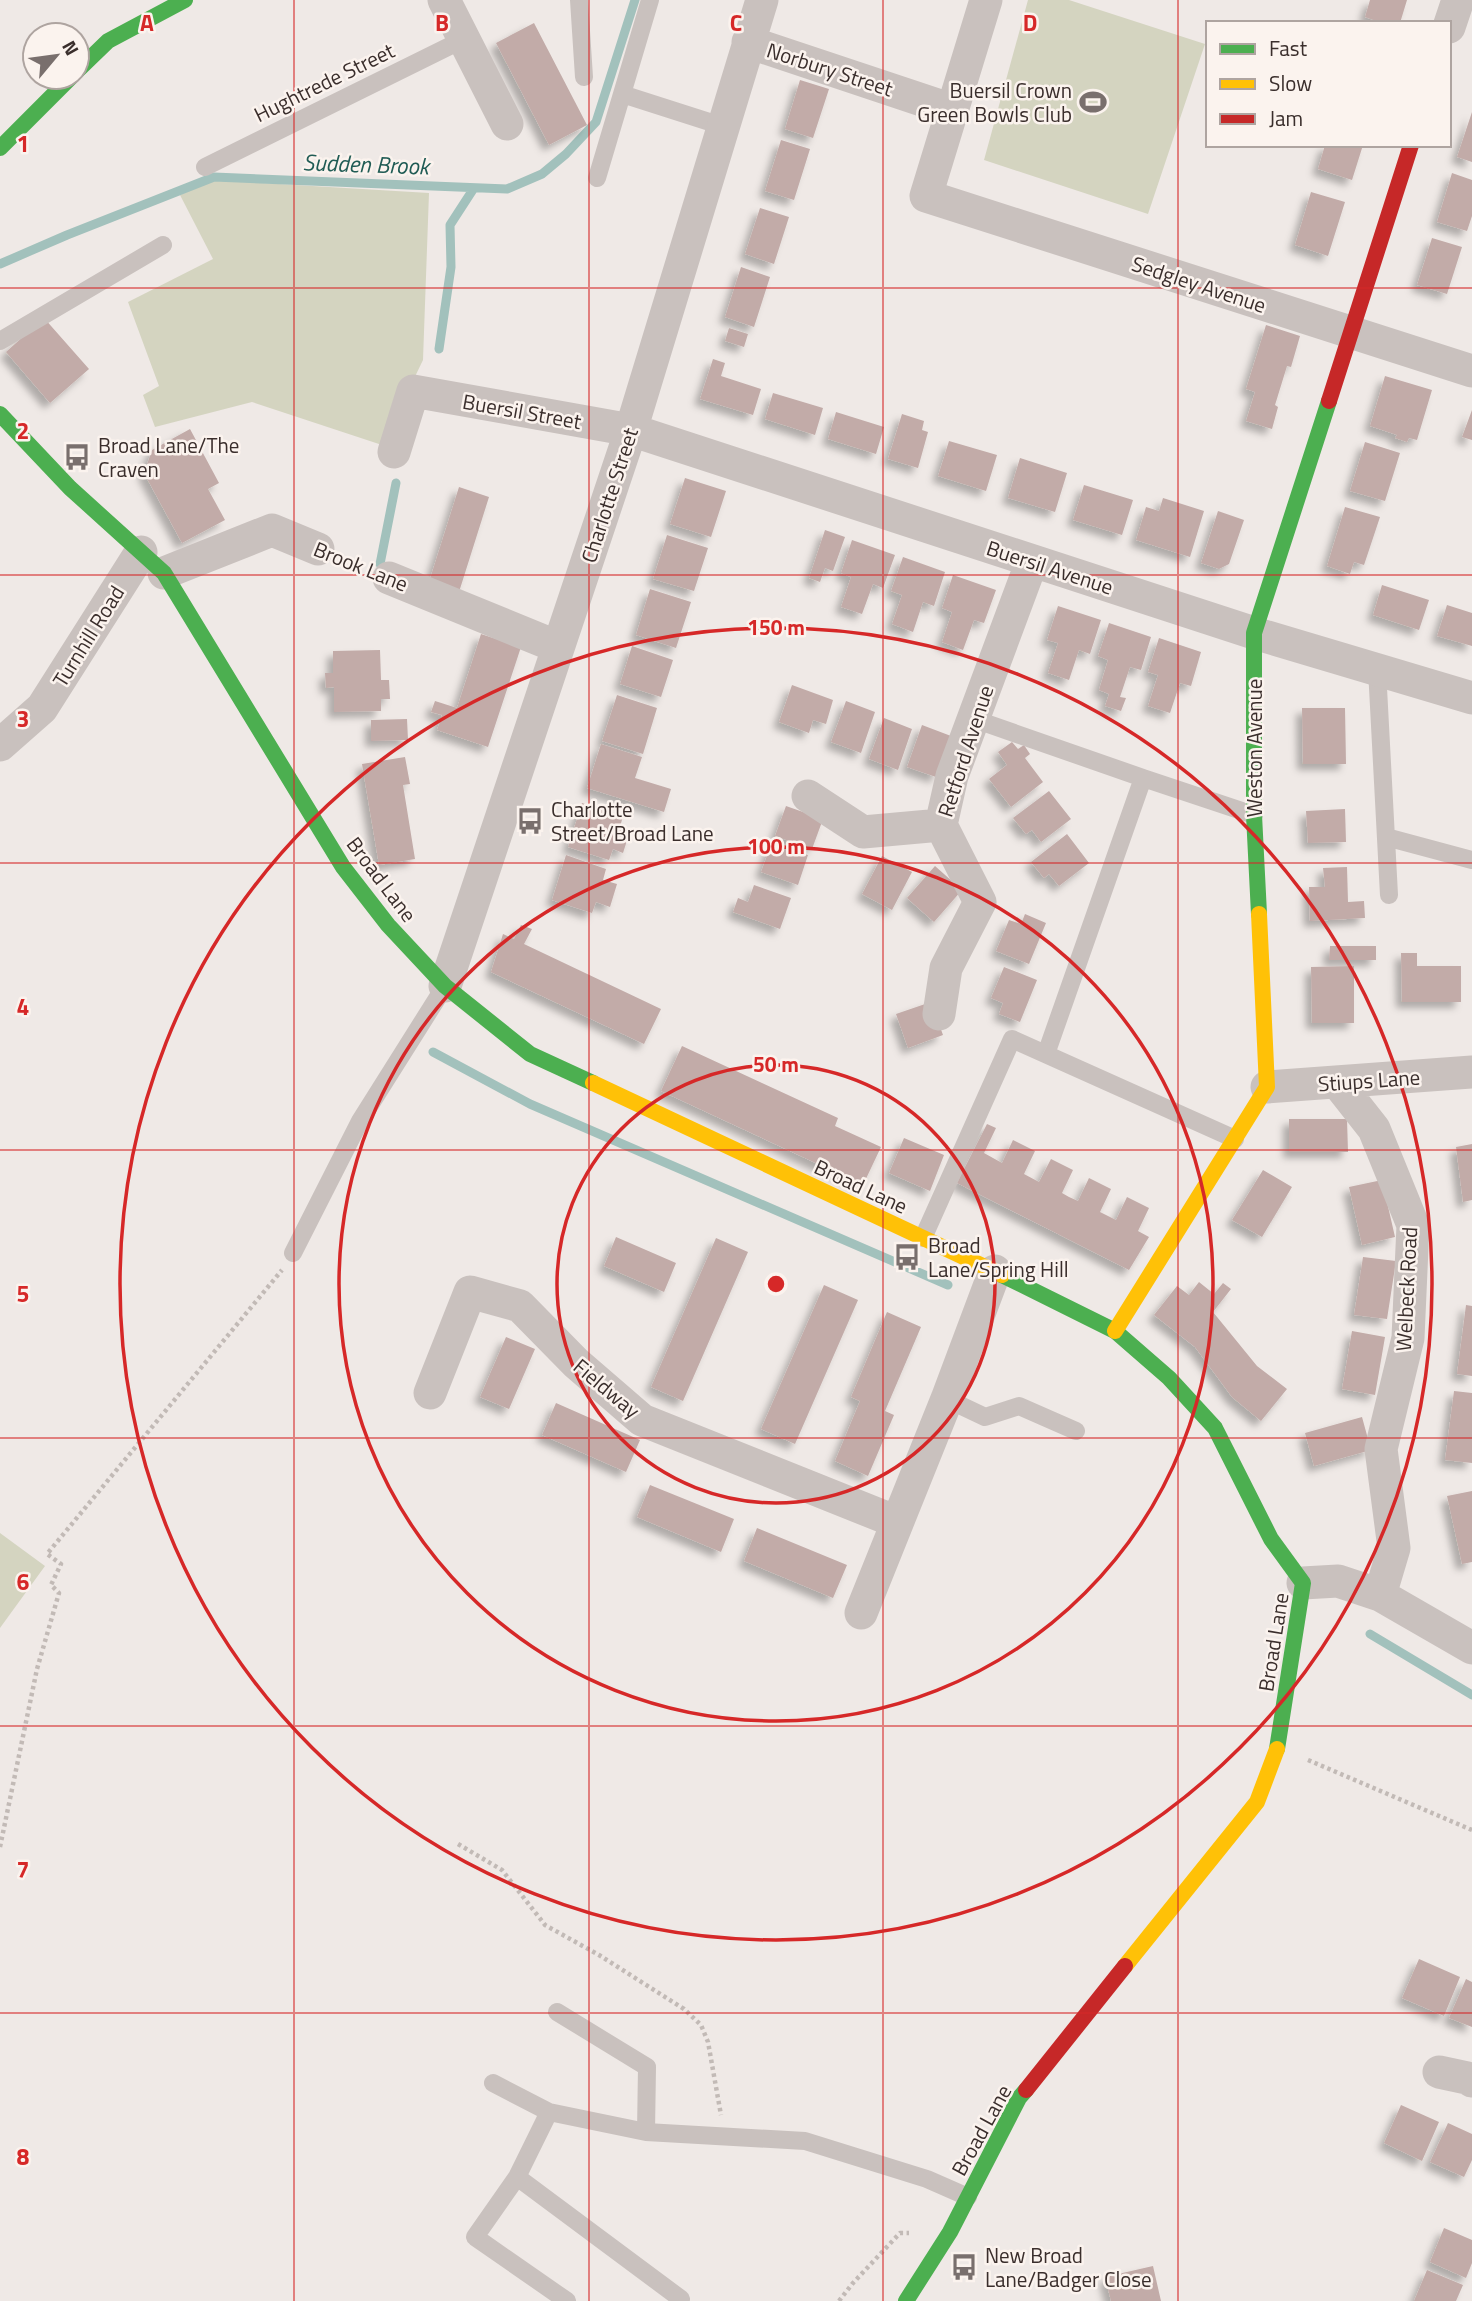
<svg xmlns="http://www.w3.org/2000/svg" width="1472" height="2301" font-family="'Titillium Web',sans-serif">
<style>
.green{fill:#d4d4c0}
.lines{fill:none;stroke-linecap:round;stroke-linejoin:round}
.stream{stroke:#a2c1bc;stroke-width:9}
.building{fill:#c2aba8;filter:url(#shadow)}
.path{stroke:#c2bab6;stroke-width:4.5;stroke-dasharray:3.5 3.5;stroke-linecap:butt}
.lane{stroke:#c9c1be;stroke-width:18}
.street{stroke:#c9c1be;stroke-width:33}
.fast{stroke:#4caf50;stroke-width:16}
.slow{stroke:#ffc107;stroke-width:16}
.jam{stroke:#c62828;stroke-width:16}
.grid{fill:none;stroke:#d62828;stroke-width:2;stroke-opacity:0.55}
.ring{fill:none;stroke:#d62828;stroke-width:3.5}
.labels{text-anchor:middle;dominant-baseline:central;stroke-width:5;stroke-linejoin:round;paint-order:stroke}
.street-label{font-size:21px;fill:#3a2e2c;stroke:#fbf3ee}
.poi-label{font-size:21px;fill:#3a2e2c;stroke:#fbf3ee;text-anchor:start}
.water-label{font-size:23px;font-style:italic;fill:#215c55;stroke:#fbf3ee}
.grid-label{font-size:23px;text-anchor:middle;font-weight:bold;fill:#d62828;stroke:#fbf3ee;stroke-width:5;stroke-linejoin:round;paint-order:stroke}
.centre{fill:#d62828;stroke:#fbf3ee;stroke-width:3.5}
.ring-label{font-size:21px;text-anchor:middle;font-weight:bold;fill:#d62828;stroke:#fbf3ee;stroke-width:5;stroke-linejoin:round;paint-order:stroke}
</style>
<defs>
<filter id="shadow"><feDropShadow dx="-6" dy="6" stdDeviation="3.5" flood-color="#0004"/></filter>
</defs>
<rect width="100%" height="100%" fill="#efe9e6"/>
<!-- green -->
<path class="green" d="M 1028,0 L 1069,0 L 1205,44 L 1148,214 L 984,160 Z
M 213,180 L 429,193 L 423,360 L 382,445 L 252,402 L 155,427 L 143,395 L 159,386 L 128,302 L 213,259 L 180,195 Z
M 0,1533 L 45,1566 L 0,1628 Z"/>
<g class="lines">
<!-- stream -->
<path class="stream" d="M 0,264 L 67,235 L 214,177 L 507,189 L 542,174 L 566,154 L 596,122 L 635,0
M 439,349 L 451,267 L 450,225 L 474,188
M 380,564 L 396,483
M 433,1052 L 530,1104 L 948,1285
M 1370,1634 L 1472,1695"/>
</g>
<!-- building -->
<path class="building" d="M 1370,0 L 1407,0 L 1400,23 L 1382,23 L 1365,17 Z
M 534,23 L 587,125 L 549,145 L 496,43 Z
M 800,80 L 829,89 L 813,138 L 785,129 Z
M 1472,112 L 1472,162 L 1457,157 Z
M 781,140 L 810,149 L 794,200 L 765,191 Z
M 1325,145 L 1363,145 L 1352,180 L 1318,169 Z
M 1452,173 L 1472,180 L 1472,216 L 1467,231 L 1437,222 Z
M 1311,192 L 1345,202 L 1328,256 L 1295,245 Z
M 760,208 L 789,217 L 774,264 L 745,254 Z
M 1432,238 L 1462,247 L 1447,294 L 1417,285 Z
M 741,267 L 770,277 L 754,327 L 725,317 Z
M 44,318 L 89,369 L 50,403 L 6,352 Z
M 1266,325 L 1300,336 L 1291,367 L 1287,366 L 1275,405 L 1278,407 L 1272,429 L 1246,421 L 1255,392 L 1246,389 Z
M 729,328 L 748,334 L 744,347 L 725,341 Z
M 713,359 L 725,363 L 721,376 L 761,389 L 753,415 L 700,399 Z
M 1385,376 L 1432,390 L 1417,440 L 1409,438 L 1407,442 L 1395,438 L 1397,435 L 1370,426 Z
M 773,393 L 823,408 L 815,435 L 765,419 Z
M 1472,410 L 1472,440 L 1462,437 Z
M 836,412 L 884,427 L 876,454 L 828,439 Z
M 902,414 L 924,421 L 922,430 L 928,432 L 918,468 L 888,459 Z
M 190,429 L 219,483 L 208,489 L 225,520 L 182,543 L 144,473 L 152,450 Z
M 949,441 L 997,455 L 986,491 L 938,476 Z
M 1365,442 L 1400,453 L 1385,501 L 1350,491 Z
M 1020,458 L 1067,473 L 1055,512 L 1008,498 Z
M 685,478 L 726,491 L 711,537 L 670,524 Z
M 1084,485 L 1133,500 L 1122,535 L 1073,520 Z
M 459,487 L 489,497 L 459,592 L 429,582 Z
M 1163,498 L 1204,511 L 1190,557 L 1136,540 L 1146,507 L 1159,511 Z
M 1345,507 L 1380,517 L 1364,565 L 1354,562 L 1350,574 L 1327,566 Z
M 1218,511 L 1244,520 L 1229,564 L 1219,569 L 1201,563 Z
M 825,530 L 845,537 L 833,571 L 825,568 L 820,582 L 809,578 Z
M 667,535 L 708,548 L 694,591 L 653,579 Z
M 852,540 L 895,555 L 883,588 L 873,584 L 862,614 L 841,607 L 851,577 L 841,573 Z
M 903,557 L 945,572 L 934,606 L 923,602 L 913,632 L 892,624 L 902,595 L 891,591 Z
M 953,575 L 996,590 L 984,623 L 974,620 L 963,650 L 942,642 L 952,612 L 942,608 Z
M 1382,585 L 1429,600 L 1419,630 L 1373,615 Z
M 650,589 L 691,602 L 676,648 L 636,635 Z
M 1447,605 L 1472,613 L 1472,646 L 1437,636 Z
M 1058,606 L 1101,620 L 1090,654 L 1079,650 L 1069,680 L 1048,673 L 1058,643 L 1047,640 Z
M 1109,623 L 1151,637 L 1141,670 L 1130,667 L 1120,697 L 1126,698 L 1121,711 L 1105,706 L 1109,694 L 1099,690 L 1108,660 L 1098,656 Z
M 481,634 L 521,647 L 488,747 L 437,730 L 442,715 L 431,712 L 435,701 L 457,708 Z
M 1159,638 L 1201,652 L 1191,686 L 1180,683 L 1170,713 L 1148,706 L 1158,675 L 1148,672 Z
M 632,646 L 673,660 L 661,697 L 620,684 Z
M 380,650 L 381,680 L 389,680 L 390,699 L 381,699 L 381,711 L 334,712 L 334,687 L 326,688 L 325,673 L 333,673 L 333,651 Z
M 792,685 L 833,700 L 826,724 L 813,720 L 809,733 L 779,722 Z
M 617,695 L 657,708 L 643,754 L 602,741 Z
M 846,701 L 875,712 L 861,753 L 831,742 Z
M 1302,708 L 1345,708 L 1346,764 L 1303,764 Z
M 884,718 L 912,729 L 898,770 L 869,759 Z
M 407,719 L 408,740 L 371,741 L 371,720 Z
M 922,725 L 951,736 L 936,777 L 907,767 Z
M 1012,742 L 1018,749 L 1024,745 L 1030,754 L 1025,758 L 1043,782 L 1011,807 L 989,779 L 1007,765 L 998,752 Z
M 601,744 L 642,757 L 635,778 L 671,789 L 664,812 L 587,788 Z
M 405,757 L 410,784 L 403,785 L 415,859 L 379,865 L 362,764 Z
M 1049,791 L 1071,819 L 1041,842 L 1032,830 L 1026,834 L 1013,818 Z
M 582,803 L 623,816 L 620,827 L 630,831 L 623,853 L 613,849 L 609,860 L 568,847 Z
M 786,806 L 823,819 L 812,849 L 775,836 Z
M 1345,809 L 1346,842 L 1308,843 L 1306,811 Z
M 1067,834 L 1089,863 L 1059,886 L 1049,874 L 1044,878 L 1031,862 Z
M 772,842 L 808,855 L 798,885 L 761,872 Z
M 566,855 L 606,869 L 603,880 L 617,884 L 610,907 L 596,902 L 592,913 L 552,900 Z
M 882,856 L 912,872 L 892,910 L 862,894 Z
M 935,866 L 962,890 L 934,922 L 907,898 Z
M 1347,867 L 1348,902 L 1364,901 L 1365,918 L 1310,921 L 1309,887 L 1325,887 L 1323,868 Z
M 754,885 L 791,898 L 780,929 L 733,912 L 738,898 L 748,902 Z
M 1025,914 L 1046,923 L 1029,964 L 996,951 L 1009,920 L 1021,924 Z
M 521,925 L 532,929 L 524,944 L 661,1009 L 644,1044 L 491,972 L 503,934 L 514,939 Z
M 1330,946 L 1376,946 L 1376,960 L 1329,960 Z
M 1401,953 L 1417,953 L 1417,966 L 1461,966 L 1461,1002 L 1402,1002 Z
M 1354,966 L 1354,1023 L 1312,1023 L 1311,967 Z
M 1004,967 L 1037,980 L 1020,1022 L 999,1014 L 1003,1003 L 991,998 Z
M 931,1002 L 943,1035 L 908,1048 L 896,1014 Z
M 682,1046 L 838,1118 L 835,1126 L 881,1147 L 863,1185 L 661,1091 Z
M 1289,1119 L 1347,1119 L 1348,1152 L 1289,1152 Z
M 987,1124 L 996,1128 L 984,1153 L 1002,1163 L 1013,1140 L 1035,1151 L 1024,1174 L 1039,1182 L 1051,1159 L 1073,1170 L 1062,1193 L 1069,1197 L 1078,1201 L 1089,1178 L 1111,1189 L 1100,1212 L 1116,1220 L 1127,1197 L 1149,1208 L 1138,1231 L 1149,1237 L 1129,1270 L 957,1183 Z
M 904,1138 L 944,1155 L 930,1191 L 889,1173 Z
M 1472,1144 L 1472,1200 L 1463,1202 L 1456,1147 Z
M 1263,1170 L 1292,1187 L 1262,1237 L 1232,1220 Z
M 1382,1180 L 1395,1237 L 1362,1245 L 1349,1187 Z
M 616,1237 L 676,1263 L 664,1292 L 604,1266 Z
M 716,1238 L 748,1252 L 683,1401 L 651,1387 Z
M 1363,1257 L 1396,1261 L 1387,1319 L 1354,1315 Z
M 1199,1282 L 1214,1294 L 1223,1283 L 1231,1289 L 1213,1312 L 1257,1366 L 1287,1389 L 1261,1421 L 1232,1397 L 1195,1347 L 1154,1315 L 1177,1286 L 1189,1295 Z
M 824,1285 L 858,1300 L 795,1444 L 761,1429 Z
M 1466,1305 L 1472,1306 L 1472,1376 L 1457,1374 Z
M 887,1312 L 921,1327 L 885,1411 L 894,1415 L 868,1476 L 835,1461 L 860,1401 L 851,1397 Z
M 1352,1331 L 1385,1337 L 1375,1395 L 1342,1389 Z
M 506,1337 L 535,1349 L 509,1409 L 480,1397 Z
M 1454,1391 L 1472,1393 L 1472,1463 L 1445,1460 Z
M 556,1403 L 640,1440 L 626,1472 L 542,1435 Z
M 1362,1417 L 1371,1450 L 1314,1466 L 1305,1433 Z
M 650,1485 L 734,1519 L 721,1552 L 637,1517 Z
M 1472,1491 L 1472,1562 L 1462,1564 L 1447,1496 Z
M 757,1528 L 847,1565 L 833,1598 L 744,1561 Z
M 1419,1959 L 1460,1977 L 1444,2016 L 1402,1998 Z
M 1466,1979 L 1472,1982 L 1472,2027 L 1449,2018 Z
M 1401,2105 L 1439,2122 L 1422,2161 L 1384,2143 Z
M 1448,2123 L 1472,2134 L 1472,2160 L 1464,2177 L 1430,2162 Z
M 1444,2228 L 1472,2240 L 1472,2263 L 1466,2278 L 1430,2262 Z
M 1153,2266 L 1161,2301 L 1111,2301 L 1105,2277 Z
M 1427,2270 L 1463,2285 L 1456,2301 L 1414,2301 Z"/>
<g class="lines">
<!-- path -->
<path class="path" d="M 344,560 L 362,567
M 1308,1760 L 1472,1830
M 458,1844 L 502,1870 L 545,1925 L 599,1955 L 684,2009 L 701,2025 L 708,2042 L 721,2115
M 0,1847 L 37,1669 L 59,1593 L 51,1585 L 61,1564 L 47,1554 L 282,1270
M 839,2301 L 853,2283 L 900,2233 L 909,2233"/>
<!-- lane -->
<path class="lane" d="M 579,0 L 584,77
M 622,94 L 722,126
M 205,167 L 464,39
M 597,178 L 650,0
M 0,341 L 163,245
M 1377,669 L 1389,895
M 974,719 L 1143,778
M 1386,837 L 1472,860
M 1046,1054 L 1143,778 L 1254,815
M 923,1238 L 1012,1039 L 1235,1139
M 293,1253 L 360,1121 L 445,986
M 947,1399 L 985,1417 L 1019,1406 L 1076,1431
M 557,2012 L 647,2067 L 646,2132
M 493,2083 L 549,2112 L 646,2132 L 805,2141 L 927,2179 L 968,2197
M 549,2112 L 517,2177 L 475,2237 L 567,2301
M 517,2177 L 681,2299 L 679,2301"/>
<!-- street -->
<path class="street" d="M 444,0 L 507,124
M 986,0 L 926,196 L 1472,371
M 1449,27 L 1458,0
M 748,42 L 952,110
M 394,452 L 413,391 L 631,430 L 1254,633 L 1472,698
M 164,573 L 272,530 L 318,549
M 389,578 L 558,647
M 0,745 L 42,708 L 141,552
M 808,796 L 863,832 L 941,825
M 445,986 L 631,430 L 762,0
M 939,1014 L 946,968 L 980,902 L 941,825 L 952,776 L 1032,561
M 1337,1082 L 1374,1129 L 1413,1225 L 1408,1338 L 1381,1449 L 1394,1548 L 1380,1595
M 1267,1087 L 1472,1072
M 430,1393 L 470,1292 L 520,1306 L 576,1363 L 642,1420 L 897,1522
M 1303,1583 L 1338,1581 L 1380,1595 L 1472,1648
M 861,1613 L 947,1399 L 995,1271
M 1439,2072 L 1467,2078 L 1472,2081"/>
<!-- fast -->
<path class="fast" d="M 77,71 L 108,41 L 185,0
M 0,148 L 71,77
M 0,414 L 70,488 L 164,573 L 343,867 L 388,925 L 445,986 L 530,1054 L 593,1083
M 1259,914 L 1254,815 L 1254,633 L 1329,401
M 1002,1275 L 1115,1331 L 1169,1378 L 1215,1428 L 1271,1539 L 1303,1583 L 1277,1749
M 906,2301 L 950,2232 L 1019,2098 L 1026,2090"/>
<!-- slow -->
<path class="slow" d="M 593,1083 L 1002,1275
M 1115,1331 L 1267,1087 L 1259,914
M 1125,1966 L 1257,1802 L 1277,1749"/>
<!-- jam -->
<path class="jam" d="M 1329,401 L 1411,145
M 1026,2090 L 1125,1966"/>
</g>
<!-- grid -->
<path class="grid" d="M 294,0 L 294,2301M 589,0 L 589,2301M 883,0 L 883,2301M 1178,0 L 1178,2301M 0,288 L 1472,288M 0,575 L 1472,575M 0,863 L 1472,863M 0,1150 L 1472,1150M 0,1438 L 1472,1438M 0,1726 L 1472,1726M 0,2013 L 1472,2013"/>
<!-- distance rings -->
<g class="ring">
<circle cx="776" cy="1284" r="219"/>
<circle cx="776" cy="1284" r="437"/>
<circle cx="776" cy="1284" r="656"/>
</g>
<!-- icons -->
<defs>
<symbol id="stadium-bare" viewBox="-9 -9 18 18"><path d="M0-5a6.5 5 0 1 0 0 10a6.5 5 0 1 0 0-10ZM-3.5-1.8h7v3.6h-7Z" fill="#796f6d" stroke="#fbf3ee" stroke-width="2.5" paint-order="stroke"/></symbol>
<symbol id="bus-bare" viewBox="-9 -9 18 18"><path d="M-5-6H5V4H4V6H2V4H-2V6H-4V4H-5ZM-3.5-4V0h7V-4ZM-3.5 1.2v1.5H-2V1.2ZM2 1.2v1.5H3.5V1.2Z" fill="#796f6d" stroke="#fbf3ee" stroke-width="2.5" paint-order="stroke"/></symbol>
</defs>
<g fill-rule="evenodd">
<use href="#stadium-bare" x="1074" y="83" width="38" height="38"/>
<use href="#bus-bare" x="58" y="438" width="38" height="38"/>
<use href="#bus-bare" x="511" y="802" width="38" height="38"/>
<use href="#bus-bare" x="888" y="1238" width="38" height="38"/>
<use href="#bus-bare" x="945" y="2248" width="38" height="38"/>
</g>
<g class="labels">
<!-- street labels -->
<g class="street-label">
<text transform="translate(830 69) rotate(18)">Norbury Street</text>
<text transform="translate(324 82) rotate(-26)">Hughtrede Street</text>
<text transform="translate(1199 284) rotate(18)">Sedgley Avenue</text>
<text transform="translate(522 411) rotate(10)">Buersil Street</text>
<text transform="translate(609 495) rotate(-72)">Charlotte Street</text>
<text transform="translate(361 566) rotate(22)">Brook Lane</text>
<text transform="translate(1050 567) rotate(18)">Buersil Avenue</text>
<text transform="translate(88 636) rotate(-58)">Turnhill Road</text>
<text transform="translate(1254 748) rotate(-90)">Weston Avenue</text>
<text transform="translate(965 751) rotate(-72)">Retford Avenue</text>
<text transform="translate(382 879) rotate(53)">Broad Lane</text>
<text transform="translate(1369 1080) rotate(-4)">Stiups Lane</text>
<text transform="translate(861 1186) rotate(25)">Broad Lane</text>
<text transform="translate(1406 1289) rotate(-87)">Welbeck Road</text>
<text transform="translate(607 1388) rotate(40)">Fieldway</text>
<text transform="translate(1273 1642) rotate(-81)">Broad Lane</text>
<text transform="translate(981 2130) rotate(-61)">Broad Lane</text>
</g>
<!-- poi labels -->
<g class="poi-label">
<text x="1072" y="90" text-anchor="end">Buersil Crown<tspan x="1072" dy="24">Green Bowls Club</tspan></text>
<text x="98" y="445">Broad Lane/The<tspan x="98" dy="24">Craven</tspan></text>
<text x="551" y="809">Charlotte<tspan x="551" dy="24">Street/Broad Lane</tspan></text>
<text x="928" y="1245">Broad<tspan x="928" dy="24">Lane/Spring Hill</tspan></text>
<text x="985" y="2255">New Broad<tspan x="985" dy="24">Lane/Badger Close</tspan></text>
</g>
<!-- water labels -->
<g class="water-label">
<text transform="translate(366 164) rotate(2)">Sudden Brook</text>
</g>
</g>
<g class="grid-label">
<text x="147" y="31">A</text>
<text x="442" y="31">B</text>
<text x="736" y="31">C</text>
<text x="1030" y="31">D</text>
<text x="23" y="152">1</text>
<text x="23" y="439">2</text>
<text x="23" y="727">3</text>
<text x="23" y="1015">4</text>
<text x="23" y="1302">5</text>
<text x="23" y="1590">6</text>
<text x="23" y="1878">7</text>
<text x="23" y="2165">8</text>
</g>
<circle cx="776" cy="1284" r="10" class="centre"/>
<g class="ring-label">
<text x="776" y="635">150 m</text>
<text x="776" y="854">100 m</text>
<text x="776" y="1072">50 m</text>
</g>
<!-- legend -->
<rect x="1206" y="21" width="245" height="126" fill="#fbf3ee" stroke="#aea4a0" stroke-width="2"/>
<rect x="1220" y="44" width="35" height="10" fill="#4caf50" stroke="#aea4a0" stroke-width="2"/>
<text x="1269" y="56" font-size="21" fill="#3a2e2c">Fast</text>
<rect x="1220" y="79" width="35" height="10" fill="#ffc107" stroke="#aea4a0" stroke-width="2"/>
<text x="1269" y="91" font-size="21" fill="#3a2e2c">Slow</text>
<rect x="1220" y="114" width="35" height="10" fill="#c62828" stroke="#aea4a0" stroke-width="2"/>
<text x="1269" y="126" font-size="21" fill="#3a2e2c">Jam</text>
<!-- north arrow -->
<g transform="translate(56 56) rotate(61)"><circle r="33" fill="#fbf3ee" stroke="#aea4a0" stroke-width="2"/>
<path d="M0-5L12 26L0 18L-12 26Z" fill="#796f6d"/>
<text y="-10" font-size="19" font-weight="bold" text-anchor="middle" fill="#3a2e2c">N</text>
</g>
</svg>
